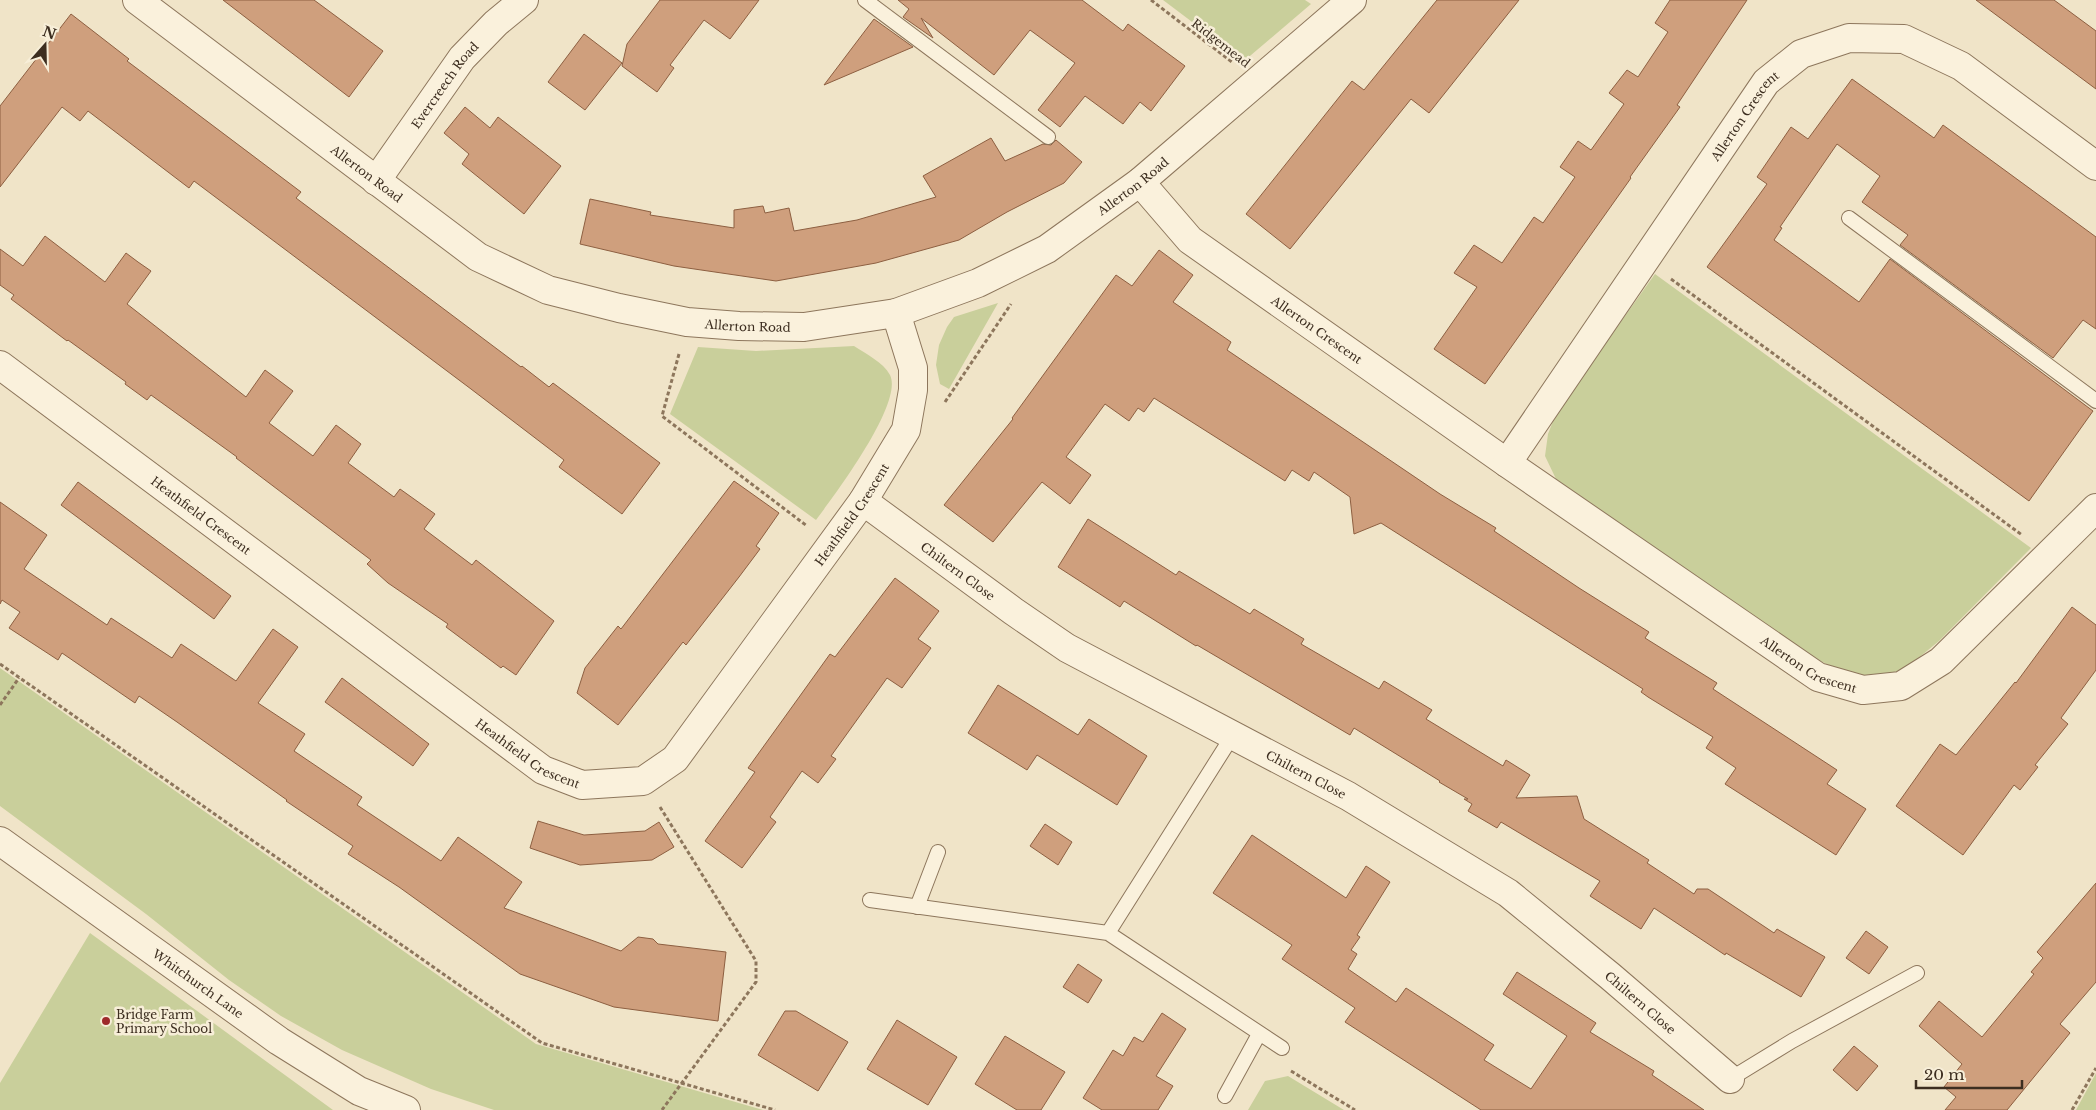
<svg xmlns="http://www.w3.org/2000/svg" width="2096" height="1110" font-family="'Libre Baskerville',serif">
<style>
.green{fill:#c9cf9b}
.building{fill:#cf9f7d;stroke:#8d5f41}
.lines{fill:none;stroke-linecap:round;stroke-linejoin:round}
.service-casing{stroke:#8d765c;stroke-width:16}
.minor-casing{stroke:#8d765c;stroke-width:30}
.tertiary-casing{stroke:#8d765c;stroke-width:30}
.path{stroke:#8d765c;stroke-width:3;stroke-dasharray:4 2.5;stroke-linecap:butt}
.service{stroke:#faf1dc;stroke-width:14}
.minor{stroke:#faf1dc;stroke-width:28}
.tertiary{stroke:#faf1dc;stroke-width:28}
.poi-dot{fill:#9e2a2b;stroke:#f7eed8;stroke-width:2}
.labels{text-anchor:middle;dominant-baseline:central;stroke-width:5;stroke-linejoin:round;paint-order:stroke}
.street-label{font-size:12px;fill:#3d2e20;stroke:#f7eed8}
.poi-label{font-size:12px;fill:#3d2e20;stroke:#f7eed8;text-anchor:start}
</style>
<rect width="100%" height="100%" fill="#f0e4c8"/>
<!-- green -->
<path class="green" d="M 1163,0 L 1305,0 L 1311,4 L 1244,61 Z
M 1655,274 L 2031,548 L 1939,641 L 1905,669 L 1876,677 L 1847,673 L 1818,660 L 1556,479 L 1545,456 L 1548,434 L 1557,411 Z
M 998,303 L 949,389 L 940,384 L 936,365 L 939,345 L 947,327 L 954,317 Z
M 854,346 C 866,354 883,362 890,375 C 904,403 834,496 816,520 L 670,414 L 698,347 L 756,351 Z
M 0,668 L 536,1044 L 763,1110 L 494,1110 L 431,1089 L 342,1050 L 281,1016 L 229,980 L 146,914 L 0,806 Z
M 90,933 L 333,1110 L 0,1110 L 0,1083 Z
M 2096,1073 L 2096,1110 L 2076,1110 L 2095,1075 Z
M 1288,1076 L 1344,1110 L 1248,1110 L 1265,1081 Z"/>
<!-- building -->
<path class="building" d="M 223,0 L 314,0 L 383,51 L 349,97 Z
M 660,0 L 759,0 L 730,39 L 704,20 L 670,65 L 674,68 L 657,92 L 622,66 L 627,44 Z
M 898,0 L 1082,0 L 1123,31 L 1128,24 L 1185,66 L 1151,111 L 1140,102 L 1123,124 L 1085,96 L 1060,127 L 1038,110 L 1075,63 L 1030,30 L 994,75 L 921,18 L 933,38 L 903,17 L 909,9 Z
M 1437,0 L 1519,0 L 1429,113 L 1411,99 L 1290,249 L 1246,214 L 1352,81 L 1364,90 Z
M 1670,0 L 1747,0 L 1677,105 L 1680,107 L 1630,177 L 1631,178 L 1485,384 L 1434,349 L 1477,287 L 1454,273 L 1474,245 L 1502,263 L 1534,217 L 1543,223 L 1575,177 L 1560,167 L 1578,141 L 1591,150 L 1624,104 L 1609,93 L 1627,70 L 1638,77 L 1668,32 L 1655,23 Z
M 1976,0 L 2054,0 L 2096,31 L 2096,89 Z
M 71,14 L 129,59 L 127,61 L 301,192 L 296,198 L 521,367 L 522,366 L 549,387 L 553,383 L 660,463 L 622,514 L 559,467 L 564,460 L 471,389 L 194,181 L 189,188 L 88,111 L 80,121 L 62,107 L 0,187 L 0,106 Z
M 874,19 L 913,47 L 824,85 Z
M 584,34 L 622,63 L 585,110 L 548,82 Z
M 1852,79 L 1934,138 L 1943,125 L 2096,237 L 2096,329 L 2083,320 L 2053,358 L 1900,245 L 1908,235 L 1862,202 L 1880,176 L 1837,144 L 1780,227 L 1782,228 L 1774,240 L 1859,302 L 1890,259 L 2093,411 L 2029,501 L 1707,267 L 1767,184 L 1757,177 L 1791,127 L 1808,139 Z
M 465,107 L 490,128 L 498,117 L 561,166 L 524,214 L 462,164 L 469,154 L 444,133 Z
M 991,138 L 1005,161 L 1043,144 L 1051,145 L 1056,140 L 1082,162 L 1064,183 L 1007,212 L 959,240 L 876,263 L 776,281 L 674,266 L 580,244 L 590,199 L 651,212 L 650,215 L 734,228 L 734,210 L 763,206 L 765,213 L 789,208 L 794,231 L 857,220 L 936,197 L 923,176 Z
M 45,236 L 105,282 L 126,253 L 138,262 L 151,271 L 127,304 L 246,397 L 265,370 L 293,391 L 269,423 L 313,456 L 336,425 L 361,444 L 348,463 L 394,497 L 400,489 L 435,514 L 424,529 L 472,565 L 476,560 L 554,621 L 516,675 L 503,666 L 501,668 L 446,627 L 448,624 L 388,583 L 367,564 L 371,560 L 236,458 L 237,457 L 151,395 L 147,400 L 125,384 L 126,382 L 68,340 L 67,341 L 11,299 L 14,295 L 0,285 L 0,249 L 23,266 Z
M 1159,250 L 1193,275 L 1173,302 L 1231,342 L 1227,350 L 1440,494 L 1496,528 L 1494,531 L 1579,588 L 1649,632 L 1645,638 L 1717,683 L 1713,689 L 1837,770 L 1827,784 L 1866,809 L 1836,855 L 1725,784 L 1736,768 L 1706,748 L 1713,737 L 1648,697 L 1641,692 L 1643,689 L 1381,523 L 1354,534 L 1350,497 L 1314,472 L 1309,481 L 1292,470 L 1285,481 L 1154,398 L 1144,412 L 1138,408 L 1129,421 L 1105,404 L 1066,457 L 1091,475 L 1070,504 L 1042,482 L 993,542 L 944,505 L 1013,419 L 1012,418 L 1116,275 L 1132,286 Z
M 734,481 L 779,513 L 756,546 L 760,549 L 739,577 L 686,645 L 683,642 L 618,725 L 577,693 L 585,668 L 618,626 L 621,629 Z
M 78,482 L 231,596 L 214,619 L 61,505 Z
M 0,502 L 47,535 L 24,569 L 107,625 L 111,618 L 172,658 L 181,644 L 236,681 L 273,629 L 298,647 L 258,703 L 305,734 L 294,751 L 362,797 L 357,805 L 441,861 L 458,837 L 522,882 L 504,908 L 621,951 L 638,937 L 653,939 L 658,944 L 726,952 L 718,1021 L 614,1007 L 520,974 L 399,887 L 348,854 L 353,846 L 286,801 L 287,800 L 177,722 L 139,696 L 135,703 L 62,653 L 58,660 L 9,628 L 20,612 L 2,600 L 0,604 Z
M 1088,519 L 1176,575 L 1179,571 L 1250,614 L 1254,609 L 1304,639 L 1301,644 L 1379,689 L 1384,681 L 1432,710 L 1426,719 L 1503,766 L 1506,760 L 1530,775 L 1516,798 L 1577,796 L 1584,819 L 1649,860 L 1647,863 L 1694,894 L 1697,889 L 1708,889 L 1774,933 L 1777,929 L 1825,957 L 1801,997 L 1726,953 L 1725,955 L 1654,908 L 1641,929 L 1590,896 L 1600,881 L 1501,822 L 1497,828 L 1468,811 L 1472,804 L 1464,799 L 1468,799 L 1439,782 L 1440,781 L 1354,728 L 1350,735 L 1197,645 L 1196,646 L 1124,601 L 1120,607 L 1058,567 Z
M 895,578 L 939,611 L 918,639 L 931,648 L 902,688 L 887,678 L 831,756 L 836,759 L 818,783 L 802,771 L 770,817 L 776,822 L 742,868 L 705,841 L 755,772 L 748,768 L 797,700 L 830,654 L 835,657 Z
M 2072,607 L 2096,625 L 2096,670 L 2061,718 L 2068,724 L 2035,765 L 2038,767 L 2020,790 L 2014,785 L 1963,855 L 1896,806 L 1940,744 L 1956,755 L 2015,682 L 2016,683 Z
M 342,678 L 429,744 L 413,766 L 325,702 Z
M 998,685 L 1078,735 L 1089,719 L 1147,756 L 1117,805 L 1037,755 L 1027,770 L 968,733 Z
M 538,821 L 584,835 L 645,831 L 659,822 L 674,847 L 652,860 L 580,865 L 530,848 Z
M 1045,824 L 1072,842 L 1058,865 L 1030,846 Z
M 1252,835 L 1346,898 L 1366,866 L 1390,882 L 1357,935 L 1360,937 L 1351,950 L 1357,954 L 1348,969 L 1396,1002 L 1406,988 L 1494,1045 L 1484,1060 L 1531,1089 L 1567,1036 L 1503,994 L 1517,972 L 1596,1023 L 1590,1032 L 1654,1071 L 1652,1075 L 1704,1110 L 1481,1110 L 1345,1022 L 1355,1008 L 1282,959 L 1292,945 L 1213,893 Z
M 2096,883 L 2096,982 L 2060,1024 L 2070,1033 L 2007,1110 L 1945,1110 L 1956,1097 L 1944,1087 L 1962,1064 L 1919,1026 L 1939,1001 L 1982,1037 L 2034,974 L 2031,972 L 2043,958 L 2037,952 Z
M 1866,931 L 1888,947 L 1869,974 L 1846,958 Z
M 1078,964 L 1102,980 L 1088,1003 L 1063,987 Z
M 785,1011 L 796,1011 L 848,1042 L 818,1091 L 758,1055 Z
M 1162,1013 L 1186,1029 L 1156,1076 L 1173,1086 L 1158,1110 L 1102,1110 L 1083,1098 L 1113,1050 L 1123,1056 L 1134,1037 L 1143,1042 Z
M 897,1020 L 957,1057 L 928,1105 L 867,1069 Z
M 1005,1036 L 1065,1072 L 1041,1110 L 1017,1110 L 975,1084 Z
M 1854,1046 L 1878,1066 L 1857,1091 L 1833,1070 Z"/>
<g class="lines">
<defs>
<path id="service" d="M 865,0 L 1048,137
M 1849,218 L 2096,401
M 870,900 L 1108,933 L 1282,1048
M 917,907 L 938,852
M 1108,933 L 1233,735
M 1730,1079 L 1792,1041 L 1917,973
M 1225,1096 L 1259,1034"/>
<g id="minor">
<path id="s1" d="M 137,0 L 478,257 L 548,290 L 619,308 L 687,322 L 739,326 L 804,327 L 896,313 L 978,283 L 1047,249 L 1140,182 L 1352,0"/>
<path id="s2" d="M 376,181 L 462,58 L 496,23 L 524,0"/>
<path id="s3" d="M 1140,182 L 1190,240 L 1507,463 L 1818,677 L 1863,690 L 1901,686 L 1941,661 L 2096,508"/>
<path id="s4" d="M 0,365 L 543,770 L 582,785 L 643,781 L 675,759 L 863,501 L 906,430 L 913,390 L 913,368 L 896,313"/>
<path id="s5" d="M 1507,463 L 1766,82 L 1801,54 L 1849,38 L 1904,39 L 1961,66 L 2096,166"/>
<path id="s6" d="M 863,501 L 1013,611 L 1067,648 L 1348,796 L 1508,893 L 1610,976 L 1730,1079"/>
</g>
<g id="tertiary">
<path id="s7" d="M 0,841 L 279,1041 L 359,1091 L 406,1110"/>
</g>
</defs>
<!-- service casing -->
<use href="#service" class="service-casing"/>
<!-- minor casing -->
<use href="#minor" class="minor-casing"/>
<!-- tertiary casing -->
<use href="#tertiary" class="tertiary-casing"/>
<!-- path -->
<path class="path" d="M 1151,0 L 1232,62
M 1671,279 L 2022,535
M 679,354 L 662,416 L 807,526
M 945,402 L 1011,304
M 0,664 L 542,1043 L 775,1110
M 0,705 L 19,678
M 660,807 L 756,961 L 756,982 L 662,1110
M 1291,1071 L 1355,1110
M 2072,1110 L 2096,1068"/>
<!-- service -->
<use href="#service" class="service"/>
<!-- minor -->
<use href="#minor" class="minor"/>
<!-- tertiary -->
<use href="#tertiary" class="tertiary"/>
</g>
<!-- markers -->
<circle class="poi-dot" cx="106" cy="1021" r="5"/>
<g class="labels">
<!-- street labels -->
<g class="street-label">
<text transform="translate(1221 43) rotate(38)">Ridgemead</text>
<text stroke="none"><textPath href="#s2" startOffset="118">Evercreech Road</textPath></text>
<text stroke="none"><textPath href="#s5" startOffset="421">Allerton Crescent</textPath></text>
<text stroke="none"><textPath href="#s1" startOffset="288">Allerton Road</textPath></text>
<text stroke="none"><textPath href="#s1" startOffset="1128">Allerton Road</textPath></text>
<text stroke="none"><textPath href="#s1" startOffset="708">Allerton Road</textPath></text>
<text stroke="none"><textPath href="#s3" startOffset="232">Allerton Crescent</textPath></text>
<text stroke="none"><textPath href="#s4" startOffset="1121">Heathfield Crescent</textPath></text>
<text stroke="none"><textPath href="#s4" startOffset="251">Heathfield Crescent</textPath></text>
<text stroke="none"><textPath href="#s6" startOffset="118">Chiltern Close</textPath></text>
<text stroke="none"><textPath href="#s3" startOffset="828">Allerton Crescent</textPath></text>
<text stroke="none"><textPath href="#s4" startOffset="656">Heathfield Crescent</textPath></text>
<text stroke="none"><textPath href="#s6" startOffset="522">Chiltern Close</textPath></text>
<text stroke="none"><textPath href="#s7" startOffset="244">Whitchurch Lane</textPath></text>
<text stroke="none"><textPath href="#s6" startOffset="928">Chiltern Close</textPath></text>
</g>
<!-- poi labels -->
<g class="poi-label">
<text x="116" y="1014">Bridge Farm<tspan x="116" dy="14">Primary School</tspan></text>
</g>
</g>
<!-- north arrow -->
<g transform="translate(45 45) rotate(20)" stroke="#f7eed8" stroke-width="4" paint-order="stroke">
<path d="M0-4L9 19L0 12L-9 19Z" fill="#3d2e20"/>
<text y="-8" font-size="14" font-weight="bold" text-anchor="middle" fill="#3d2e20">N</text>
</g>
<!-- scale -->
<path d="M1916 1080v8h106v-8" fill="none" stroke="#3d2e20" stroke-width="2.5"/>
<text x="1924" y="1080" font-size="15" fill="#3d2e20" stroke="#f7eed8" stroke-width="4" paint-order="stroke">20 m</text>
</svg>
